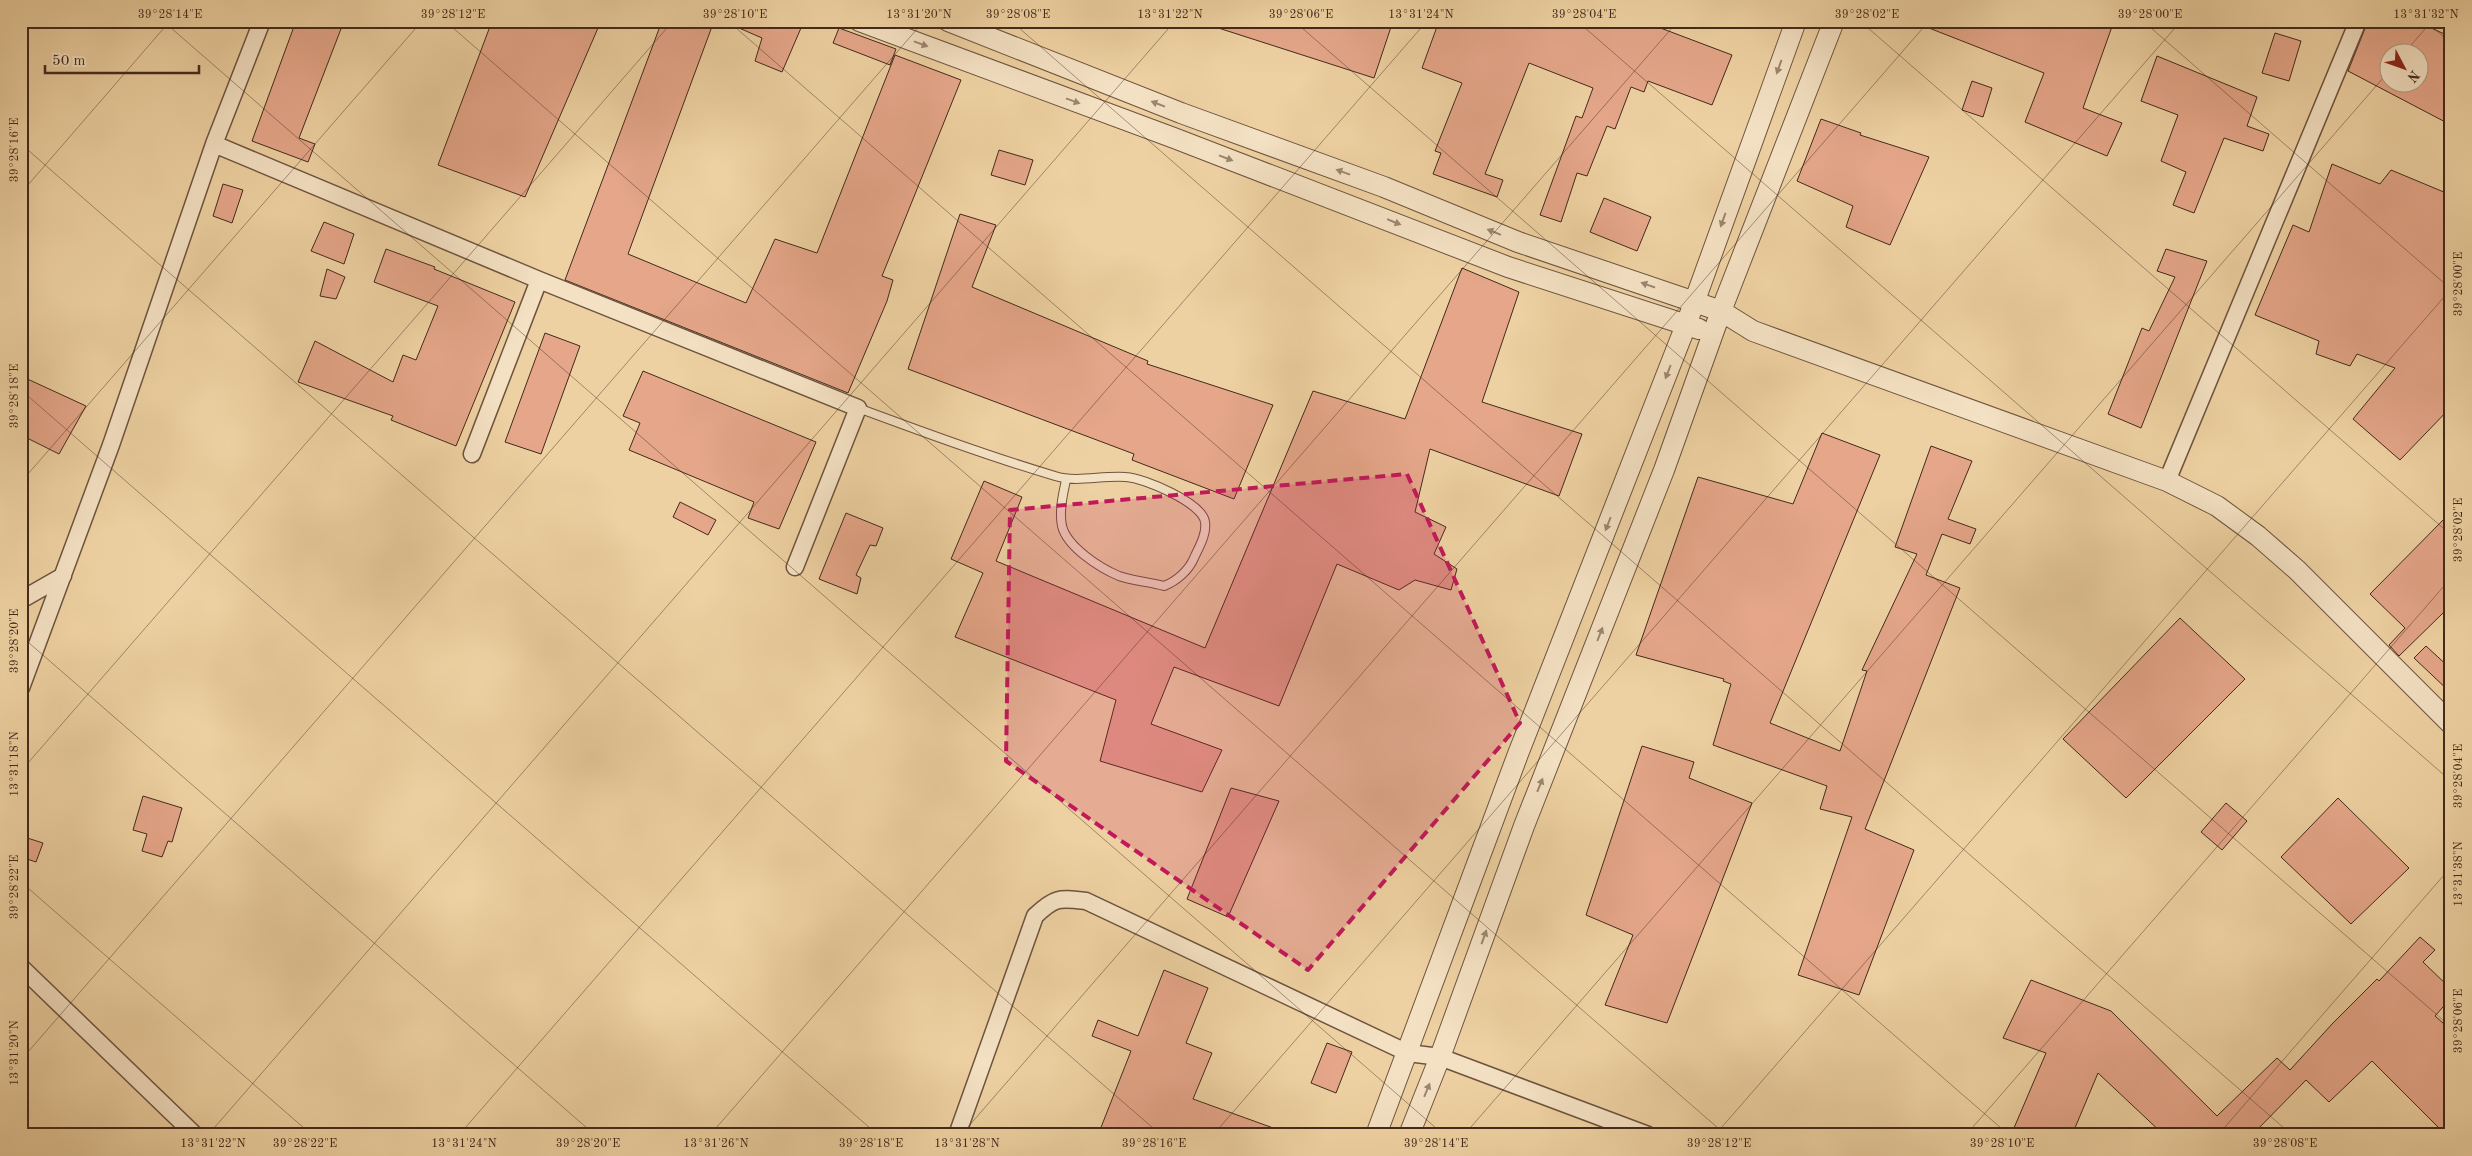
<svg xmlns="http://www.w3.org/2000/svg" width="2472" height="1156" font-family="'Old Standard TT',serif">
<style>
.building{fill:#e5a689;stroke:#432a1c;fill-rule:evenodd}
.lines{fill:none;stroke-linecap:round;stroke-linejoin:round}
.service-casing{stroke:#6e543e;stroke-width:10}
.minor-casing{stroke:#6e543e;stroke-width:19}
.tertiary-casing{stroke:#6e543e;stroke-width:22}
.service{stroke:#f4e1c3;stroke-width:8}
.minor{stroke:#f4e1c3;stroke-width:16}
.tertiary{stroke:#f4e1c3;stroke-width:20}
.oneway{fill:#9c8670}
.marked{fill:#c2185b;fill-opacity:0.2;stroke:#c2185b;stroke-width:4;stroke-dasharray:10 6;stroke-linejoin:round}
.ticks{fill:none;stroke:#432a1c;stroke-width:1;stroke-opacity:0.45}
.neatline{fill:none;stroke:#432a1c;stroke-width:2}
.ticks-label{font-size:12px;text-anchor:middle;fill:#432a1c}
</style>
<rect width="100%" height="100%" fill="#eed1a2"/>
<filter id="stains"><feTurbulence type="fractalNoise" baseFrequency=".004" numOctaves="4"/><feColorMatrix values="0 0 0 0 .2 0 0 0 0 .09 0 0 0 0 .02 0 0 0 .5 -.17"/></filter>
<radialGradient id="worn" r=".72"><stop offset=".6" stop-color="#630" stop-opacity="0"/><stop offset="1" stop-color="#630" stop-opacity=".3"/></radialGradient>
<!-- building -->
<path class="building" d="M 296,21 L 344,21 L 299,138 L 315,144 L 308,162 L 252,141 Z
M 492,21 L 601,21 L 525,197 L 438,165 Z
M 662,21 L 714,21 L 628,254 L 746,303 L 775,239 L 817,253 L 895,55 L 961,80 L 882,276 L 893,280 L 887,301 L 848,393 L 565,280 Z
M 723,21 L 804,21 L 782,72 L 755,61 L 762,38 Z
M 1209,21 L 1393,21 L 1374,78 L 1209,25 Z
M 1439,21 L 1642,21 L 1732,55 L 1712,105 L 1648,81 L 1644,92 L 1631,87 L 1615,129 L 1607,126 L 1587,176 L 1577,173 L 1561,222 L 1540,215 L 1576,116 L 1582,118 L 1593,88 L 1529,63 L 1485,174 L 1503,180 L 1497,197 L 1433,174 L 1441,153 L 1435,151 L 1462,83 L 1422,68 Z
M 1911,21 L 2114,21 L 2083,108 L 2122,123 L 2107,156 L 2025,122 L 2044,73 Z
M 2368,21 L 2416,21 L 2451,37 L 2451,125 L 2348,71 ZM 2390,52 L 2420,52 L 2420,82 L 2390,82 Z
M 839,28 L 896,49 L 890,65 L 833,43 Z
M 2275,33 L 2301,41 L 2289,81 L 2262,73 Z
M 2157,56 L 2257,97 L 2247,126 L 2269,134 L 2263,151 L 2224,138 L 2194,213 L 2173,205 L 2186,172 L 2161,161 L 2178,115 L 2141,101 Z
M 1972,81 L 1992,88 L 1983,117 L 1962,110 Z
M 1821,119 L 1861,133 L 1860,135 L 1929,157 L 1890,245 L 1846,227 L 1853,206 L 1797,181 Z
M 999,150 L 1033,160 L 1025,185 L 991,175 Z
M 2332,164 L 2380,184 L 2391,170 L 2451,195 L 2451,407 L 2400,460 L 2353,419 L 2395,368 L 2357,354 L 2350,366 L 2316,354 L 2319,341 L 2255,315 L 2293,225 L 2309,232 Z
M 223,184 L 243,190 L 232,223 L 213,216 Z
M 1604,198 L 1651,217 L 1637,251 L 1590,232 Z
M 960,214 L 996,225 L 972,287 L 1148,361 L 1147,364 L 1273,405 L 1234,499 L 1132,460 L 1134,454 L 908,369 Z
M 324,222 L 354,234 L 344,264 L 311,251 Z
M 386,249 L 435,267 L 434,269 L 515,302 L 456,446 L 391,420 L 393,416 L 298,382 L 315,341 L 393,382 L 403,355 L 416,360 L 438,306 L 374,282 Z
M 2166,249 L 2207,261 L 2141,428 L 2108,414 L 2142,328 L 2149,331 L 2175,277 L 2157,271 Z
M 1462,268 L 1519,292 L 1482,402 L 1582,434 L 1559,496 L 1430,449 L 1415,512 L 1446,527 L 1434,554 L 1457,569 L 1451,590 L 1415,580 L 1399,590 L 1337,564 L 1279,706 L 1174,667 L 1151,724 L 1222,750 L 1202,792 L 1100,761 L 1116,700 L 955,637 L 983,573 L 951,559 L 984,481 L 1022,497 L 996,561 L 1205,648 L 1313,391 L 1405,419 Z
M 327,269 L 345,277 L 336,299 L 320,296 Z
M 545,333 L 580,346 L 541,454 L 505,442 Z
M 643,371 L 816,442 L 779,529 L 748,518 L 754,502 L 629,450 L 640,423 L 623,416 Z
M 21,376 L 86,406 L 59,454 L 21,435 Z
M 1822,433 L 1880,455 L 1770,723 L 1840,751 L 1867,671 L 1862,670 L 1917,554 L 1895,547 L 1931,446 L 1972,461 L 1948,519 L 1976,529 L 1970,544 L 1942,534 L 1926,575 L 1960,588 L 1865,829 L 1914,850 L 1859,995 L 1798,975 L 1852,817 L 1820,809 L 1827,786 L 1713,745 L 1731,684 L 1723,681 L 1724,679 L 1636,655 L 1698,477 L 1793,504 Z
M 680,502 L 716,520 L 708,535 L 673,517 Z
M 2451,512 L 2451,621 L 2443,613 L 2399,656 L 2389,645 L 2405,628 L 2370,594 Z
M 846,513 L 883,528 L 876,546 L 870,545 L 856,575 L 861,578 L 857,594 L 819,579 Z
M 2180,618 L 2245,679 L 2126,798 L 2063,739 Z
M 2426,646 L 2451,669 L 2451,693 L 2414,658 Z
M 1642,746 L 1694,762 L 1689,778 L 1752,803 L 1667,1023 L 1605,1005 L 1633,935 L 1586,915 Z
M 1231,788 L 1279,801 L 1228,917 L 1187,899 Z
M 143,796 L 182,808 L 172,842 L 168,841 L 162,857 L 142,851 L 147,834 L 133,830 Z
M 2338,798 L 2409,868 L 2351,924 L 2281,857 Z
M 2226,803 L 2247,821 L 2222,850 L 2201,832 Z
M 21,836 L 43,843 L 36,862 L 21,857 Z
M 2420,937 L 2435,950 L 2423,962 L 2451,989 L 2451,998 L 2435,1016 L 2451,1030 L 2451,1135 L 2446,1135 L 2372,1061 L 2329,1102 L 2306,1080 L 2252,1135 L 2164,1135 L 2098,1073 L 2072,1135 L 2011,1135 L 2046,1053 L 2003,1038 L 2031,980 L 2111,1011 L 2217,1116 L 2277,1058 L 2290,1070 L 2333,1023 L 2377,979 L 2379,981 Z
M 1164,970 L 1208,988 L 1186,1043 L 1212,1053 L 1193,1099 L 1287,1133 L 1286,1135 L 1098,1135 L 1131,1051 L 1092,1036 L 1098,1020 L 1138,1036 Z
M 1327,1043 L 1352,1052 L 1336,1093 L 1311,1083 Z"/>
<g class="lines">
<defs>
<path id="service" d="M 858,408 C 923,432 988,456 1055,476 C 1077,483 1102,475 1126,477 C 1144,478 1203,503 1205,522 C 1207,534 1199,547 1194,558 C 1189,570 1177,581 1164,586 C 1150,582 1133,581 1119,576 C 1100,568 1067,547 1062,526 C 1059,511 1063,494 1066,480"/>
<path id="minor" d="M 214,144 L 539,280 L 858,408 L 795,567
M 472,454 L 539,280
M 2167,481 L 2358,21
M 21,600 L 63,576
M 21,688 L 111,445 L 214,144 L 262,21
M 21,967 L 195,1135
M 957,1135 L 1035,916 C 1055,897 1059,898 1086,901 L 1408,1053 L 1440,1057 L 1648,1135"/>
<path id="tertiary" d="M 859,21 L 1174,138 L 1508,267 L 1699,329
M 948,21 L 1181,113 L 1384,187 L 1518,242 L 1721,311 L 1753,331 L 2167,481 L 2217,506 L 2258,536 L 2297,570 L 2451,724
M 1376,1135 L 1518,754 L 1686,325 L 1796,21
M 1409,1135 L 1440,1057 L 1524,826 L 1664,470 L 1721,311 L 1834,21"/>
</defs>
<!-- service casing -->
<use href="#service" class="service-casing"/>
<!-- minor casing -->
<use href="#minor" class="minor-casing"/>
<!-- tertiary casing -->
<use href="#tertiary" class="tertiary-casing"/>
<!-- service -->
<use href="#service" class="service"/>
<!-- minor -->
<use href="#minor" class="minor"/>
<!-- tertiary -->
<use href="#tertiary" class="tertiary"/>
</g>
<!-- one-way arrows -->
<defs><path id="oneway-solid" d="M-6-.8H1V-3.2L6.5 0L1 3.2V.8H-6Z" transform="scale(1.25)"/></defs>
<g class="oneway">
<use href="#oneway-solid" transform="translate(921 44) rotate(20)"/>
<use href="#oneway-solid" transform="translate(1779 67) rotate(110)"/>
<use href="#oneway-solid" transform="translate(1073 101) rotate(20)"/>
<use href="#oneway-solid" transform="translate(1158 104) rotate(-159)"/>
<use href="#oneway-solid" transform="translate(1226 158) rotate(21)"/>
<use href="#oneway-solid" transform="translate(1343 172) rotate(-160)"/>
<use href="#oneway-solid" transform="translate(1723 220) rotate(110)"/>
<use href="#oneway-solid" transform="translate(1394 222) rotate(22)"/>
<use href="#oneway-solid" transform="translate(1494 232) rotate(-158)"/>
<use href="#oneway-solid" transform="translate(1648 285) rotate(-161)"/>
<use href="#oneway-solid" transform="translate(1668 372) rotate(111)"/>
<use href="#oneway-solid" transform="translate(1608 524) rotate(111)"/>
<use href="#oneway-solid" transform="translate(1600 634) rotate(-69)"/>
<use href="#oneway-solid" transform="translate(1540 785) rotate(-68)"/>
<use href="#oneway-solid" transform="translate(1484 937) rotate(-70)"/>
<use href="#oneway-solid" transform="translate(1427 1090) rotate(-68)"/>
</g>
<!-- marked area -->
<path class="marked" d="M 1407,474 L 1520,723 L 1308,970 L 1006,761 L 1010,510 Z"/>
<!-- ticks -->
<path class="ticks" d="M 163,21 L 1444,1135M 445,21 L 1726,1135M 728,21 L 2009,1135M 1011,21 L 2292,1135M 1294,21 L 2451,1027M 1577,21 L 2451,781M 1860,21 L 2451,535M 2143,21 L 2451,289M 2425,21 L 2451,43M 2405,52 L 2432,21M 21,144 L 1161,1135M 21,193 L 170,21M 21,390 L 878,1135M 21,482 L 422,21M 21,636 L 595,1135M 21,771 L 673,21M 21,882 L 312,1135M 21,1060 L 924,21M 21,1128 L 29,1135M 208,1135 L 1175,21M 459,1135 L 1427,21M 710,1135 L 1678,21M 961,1135 L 1929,21M 1213,1135 L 2181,21M 1464,1135 L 2390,70M 1715,1135 L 2451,289M 1966,1135 L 2451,578M 2218,1135 L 2451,867"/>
<!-- margin -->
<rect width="2472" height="1156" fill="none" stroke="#eed1a2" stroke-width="55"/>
<!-- north arrow -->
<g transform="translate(2404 68) rotate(131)"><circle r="24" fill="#f4e1c3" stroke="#ad9880"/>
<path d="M0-4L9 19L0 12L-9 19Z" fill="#8f2418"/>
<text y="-8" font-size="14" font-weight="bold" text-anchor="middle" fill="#432a1c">N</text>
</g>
<!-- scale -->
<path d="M45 65v8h154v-8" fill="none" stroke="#432a1c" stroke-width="2.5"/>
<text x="52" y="65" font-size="15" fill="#432a1c" stroke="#f4e1c3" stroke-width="4" paint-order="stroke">50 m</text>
<rect x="28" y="28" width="2416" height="1100" class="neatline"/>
<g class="ticks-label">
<text x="170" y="18">39°28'14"E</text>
<text x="453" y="18">39°28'12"E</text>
<text x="735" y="18">39°28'10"E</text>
<text x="919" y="18">13°31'20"N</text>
<text x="1018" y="18">39°28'08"E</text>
<text x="1170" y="18">13°31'22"N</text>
<text x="1301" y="18">39°28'06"E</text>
<text x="1421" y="18">13°31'24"N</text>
<text x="1584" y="18">39°28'04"E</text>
<text x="1867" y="18">39°28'02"E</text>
<text x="2150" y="18">39°28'00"E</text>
<text x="2426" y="18">13°31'32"N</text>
<text transform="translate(14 150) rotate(-90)" y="4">39°28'16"E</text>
<text transform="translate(2458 284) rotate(-90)" y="4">39°28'00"E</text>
<text transform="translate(14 396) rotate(-90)" y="4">39°28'18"E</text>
<text transform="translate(2458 530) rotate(-90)" y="4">39°28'02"E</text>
<text transform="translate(14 641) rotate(-90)" y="4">39°28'20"E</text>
<text transform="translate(14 764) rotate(-90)" y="4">13°31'18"N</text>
<text transform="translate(2458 776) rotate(-90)" y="4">39°28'04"E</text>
<text transform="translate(2458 874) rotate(-90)" y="4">13°31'38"N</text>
<text transform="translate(14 887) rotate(-90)" y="4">39°28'22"E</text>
<text transform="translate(2458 1021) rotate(-90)" y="4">39°28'06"E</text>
<text transform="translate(14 1053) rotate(-90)" y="4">13°31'20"N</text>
<text x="213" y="1147">13°31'22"N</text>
<text x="305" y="1147">39°28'22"E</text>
<text x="464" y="1147">13°31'24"N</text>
<text x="588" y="1147">39°28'20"E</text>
<text x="716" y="1147">13°31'26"N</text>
<text x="871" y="1147">39°28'18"E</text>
<text x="967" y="1147">13°31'28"N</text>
<text x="1154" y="1147">39°28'16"E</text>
<text x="1436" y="1147">39°28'14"E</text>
<text x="1719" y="1147">39°28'12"E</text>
<text x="2002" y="1147">39°28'10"E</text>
<text x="2285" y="1147">39°28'08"E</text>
</g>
<rect width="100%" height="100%" filter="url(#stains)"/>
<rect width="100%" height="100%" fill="url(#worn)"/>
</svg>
